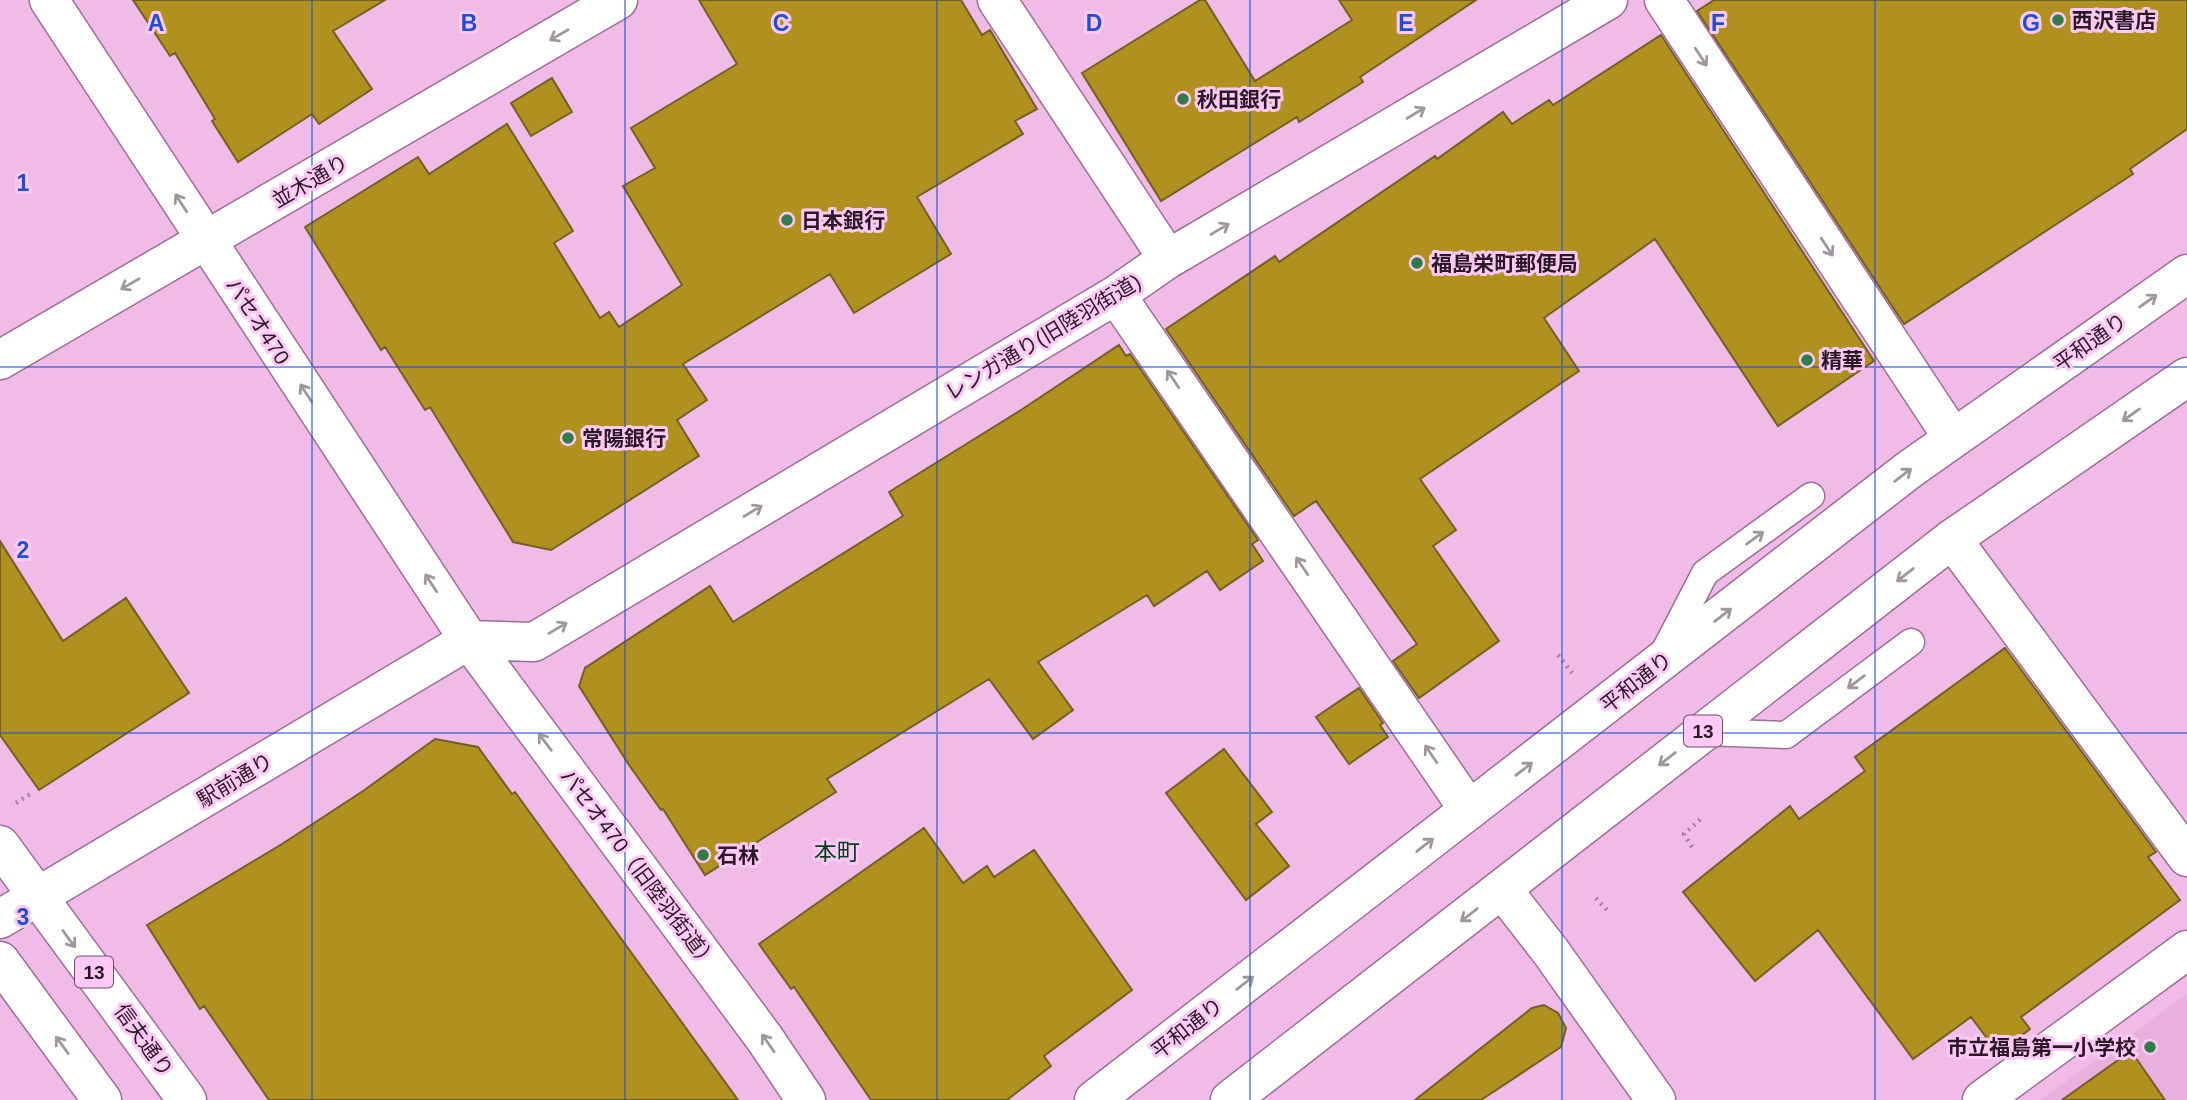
<svg xmlns="http://www.w3.org/2000/svg" width="2187" height="1100" font-family="Arial,'Noto Sans JP',sans-serif">
<style>
.built{fill:#e9afde}
.building{fill:#b09120;stroke:#726024;stroke-width:2}
.lines{fill:none;stroke-linecap:round;stroke-linejoin:round}
.lane-casing{stroke:#9e6e96;stroke-width:29}
.street-casing{stroke:#9e6e96;stroke-width:41}
.secondary-casing{stroke:#9e6e96;stroke-width:41}
.highway-casing{stroke:#9e6e96;stroke-width:41}
.path{stroke:#a67e9f;stroke-width:4.5;stroke-dasharray:2 5;stroke-linecap:butt}
.lane{stroke:#fff;stroke-width:26}
.street{stroke:#fff;stroke-width:38}
.secondary{stroke:#fff;stroke-width:38}
.highway{stroke:#fff;stroke-width:38}
.oneway{stroke:#a0979e}
.grid{fill:none;stroke:#1d4ed8;stroke-width:2;stroke-opacity:0.55}
.poi-dot{fill:#307c4b;stroke:#fec9f4;stroke-width:2.5}
.labels{text-anchor:middle;dominant-baseline:central;stroke-width:6;stroke-linejoin:round;paint-order:stroke}
.shield{fill:#fec9f4;stroke:#6a4d64;stroke-width:2}
.shield-label{font-size:19px;font-weight:bold;fill:#2b1827}
.poi-label{font-size:21px;font-weight:bold;fill:#2b1827;stroke:#fec9f4;text-anchor:start}
.street-label{font-size:21px;fill:#2b1827;stroke:#fec9f4}
.neighbourhood-label{font-size:23px;fill:#023d1d;stroke:#fec9f4}
.grid-label{font-size:23px;text-anchor:middle;font-weight:bold;fill:#1d4ed8;stroke:#fec9f4;stroke-width:6;stroke-linejoin:round;paint-order:stroke}
</style>
<rect width="100%" height="100%" fill="#f0bce7"/>
<!-- built -->
<path class="built" d="M 2187,994 L 2187,1100 L 2040,1100 Z"/>
<!-- building -->
<path class="building" d="M 133,0 L 385,0 L 333,31 L 372,89 L 319,124 L 312,114 L 238,162 L 212,121 L 215,119 L 175,53 L 170,56 Z
M 699,0 L 961,0 L 982,35 L 990,30 L 1037,109 L 1015,121 L 1023,134 L 917,197 L 951,254 L 854,313 L 830,274 L 683,364 L 707,400 L 677,420 L 699,456 L 551,550 L 513,542 L 430,407 L 425,410 L 385,347 L 381,350 L 305,227 L 418,157 L 429,174 L 507,124 L 573,231 L 554,243 L 600,318 L 609,312 L 619,327 L 682,285 L 623,186 L 655,168 L 631,128 L 737,64 Z
M 1200,0 L 1205,0 L 1255,81 L 1352,20 L 1339,0 L 1476,0 L 1360,77 L 1363,82 L 1299,122 L 1297,117 L 1161,201 L 1082,73 Z
M 1714,0 L 2187,0 L 2187,129 L 2130,169 L 2133,174 L 1904,324 L 1697,11 Z
M 1661,35 L 1874,361 L 1778,426 L 1655,239 L 1544,318 L 1579,371 L 1420,479 L 1456,530 L 1433,546 L 1499,641 L 1419,698 L 1393,661 L 1417,644 L 1316,501 L 1294,516 L 1166,329 L 1275,256 L 1279,262 L 1435,156 L 1437,159 L 1503,112 L 1512,124 L 1549,100 L 1553,105 Z
M 552,78 L 572,112 L 531,136 L 511,103 Z
M 1119,345 L 1126,356 L 1130,354 L 1258,540 L 1252,544 L 1263,561 L 1220,590 L 1207,571 L 1154,606 L 1147,595 L 1038,662 L 1073,710 L 1033,739 L 989,679 L 827,779 L 836,792 L 705,875 L 663,809 L 661,810 L 629,765 L 579,686 L 585,668 L 710,586 L 733,622 L 903,516 L 889,492 L 1021,410 Z
M 0,541 L 63,641 L 126,598 L 189,693 L 39,790 L 0,735 Z
M 2005,648 L 2156,852 L 2148,857 L 2180,900 L 2021,1017 L 2030,1029 L 1998,1053 L 1971,1017 L 1913,1059 L 1818,930 L 1755,981 L 1683,892 L 1790,806 L 1799,819 L 1865,771 L 1855,757 Z
M 1359,688 L 1383,723 L 1380,725 L 1388,737 L 1349,764 L 1316,717 Z
M 435,739 L 478,747 L 512,794 L 515,792 L 738,1100 L 269,1100 L 204,1006 L 200,1009 L 147,925 L 282,844 L 363,791 Z
M 1224,749 L 1272,812 L 1256,824 L 1289,866 L 1246,900 L 1166,793 Z
M 924,828 L 963,883 L 987,866 L 994,877 L 1034,850 L 1132,990 L 1044,1056 L 1051,1066 L 1007,1100 L 871,1100 L 794,987 L 791,989 L 759,944 Z
M 1544,1005 L 1558,1013 L 1566,1028 L 1561,1047 L 1481,1100 L 1415,1100 L 1532,1008 Z
M 2131,1051 L 2165,1100 L 2062,1100 Z"/>
<g class="lines">
<defs>
<path id="lane" d="M 1662,656 L 1705,573 L 1811,496
M 1703,732 L 1786,735 L 1911,642"/>
<path id="street" d="M 49,0 L 469,640 L 765,1039 L 806,1100
M 997,0 L 1168,259
M 1664,0 L 1953,438
M 1116,295 L 1469,810
M 0,360 L 618,0
M 1952,539 L 2187,857
M 469,640 L 534,642 L 1116,295 L 1168,259 L 1608,0
M 1502,889 L 1551,952 L 1656,1100
M 1982,1100 L 2187,950"/>
<path id="secondary" d="M 0,919 L 469,640"/>
<path id="highway" d="M 0,845 L 187,1100
M 0,961 L 102,1100
M 1094,1100 L 1910,469 L 2187,274
M 1230,1100 L 1952,539 L 2187,377"/>
</defs>
<!-- lane casing -->
<use href="#lane" class="lane-casing"/>
<!-- street casing -->
<use href="#street" class="street-casing"/>
<!-- secondary casing -->
<use href="#secondary" class="secondary-casing"/>
<!-- highway casing -->
<use href="#highway" class="highway-casing"/>
<!-- path -->
<path class="path" d="M 1558,655 L 1572,673
M 16,803 L 32,793
M 1692,847 L 1684,834 L 1704,816
M 1596,898 L 1607,910"/>
<!-- lane -->
<use href="#lane" class="lane"/>
<!-- street -->
<use href="#street" class="street"/>
<!-- secondary -->
<use href="#secondary" class="secondary"/>
<!-- highway -->
<use href="#highway" class="highway"/>
</g>
<!-- one-way arrows -->
<defs><path id="oneway-shaft" d="M-6 0H5M1.5-3L5.5 0L1.5 3" fill="none" stroke-width="1.6" stroke-linecap="round" stroke-linejoin="round" transform="scale(1.75)"/></defs>
<g class="oneway">
<use href="#oneway-shaft" transform="translate(559 35) rotate(150)"/>
<use href="#oneway-shaft" transform="translate(1701 57) rotate(57)"/>
<use href="#oneway-shaft" transform="translate(1416 113) rotate(-31)"/>
<use href="#oneway-shaft" transform="translate(181 203) rotate(-123)"/>
<use href="#oneway-shaft" transform="translate(1220 229) rotate(-31)"/>
<use href="#oneway-shaft" transform="translate(1827 247) rotate(57)"/>
<use href="#oneway-shaft" transform="translate(130 284) rotate(150)"/>
<use href="#oneway-shaft" transform="translate(2148 301) rotate(-35)"/>
<use href="#oneway-shaft" transform="translate(1173 379) rotate(-124)"/>
<use href="#oneway-shaft" transform="translate(306 393) rotate(-123)"/>
<use href="#oneway-shaft" transform="translate(2131 415) rotate(145)"/>
<use href="#oneway-shaft" transform="translate(1903 475) rotate(-38)"/>
<use href="#oneway-shaft" transform="translate(753 511) rotate(-31)"/>
<use href="#oneway-shaft" transform="translate(1755 538) rotate(-36)"/>
<use href="#oneway-shaft" transform="translate(1302 566) rotate(-124)"/>
<use href="#oneway-shaft" transform="translate(1905 575) rotate(142)"/>
<use href="#oneway-shaft" transform="translate(431 583) rotate(-123)"/>
<use href="#oneway-shaft" transform="translate(1723 615) rotate(-38)"/>
<use href="#oneway-shaft" transform="translate(558 628) rotate(-31)"/>
<use href="#oneway-shaft" transform="translate(1856 682) rotate(143)"/>
<use href="#oneway-shaft" transform="translate(545 742) rotate(-127)"/>
<use href="#oneway-shaft" transform="translate(1431 754) rotate(-124)"/>
<use href="#oneway-shaft" transform="translate(1667 759) rotate(142)"/>
<use href="#oneway-shaft" transform="translate(1524 769) rotate(-38)"/>
<use href="#oneway-shaft" transform="translate(1425 845) rotate(-38)"/>
<use href="#oneway-shaft" transform="translate(1469 915) rotate(142)"/>
<use href="#oneway-shaft" transform="translate(69 939) rotate(54)"/>
<use href="#oneway-shaft" transform="translate(1245 983) rotate(-38)"/>
<use href="#oneway-shaft" transform="translate(768 1043) rotate(-125)"/>
<use href="#oneway-shaft" transform="translate(62 1045) rotate(-126)"/>
</g>
<!-- grid -->
<path class="grid" d="M 312,0 L 312,1100M 625,0 L 625,1100M 937,0 L 937,1100M 1250,0 L 1250,1100M 1562,0 L 1562,1100M 1875,0 L 1875,1100M 0,367 L 2187,367M 0,733 L 2187,733"/>
<!-- markers -->
<g class="poi-dot">
<circle cx="2058" cy="20" r="7"/>
<circle cx="1183" cy="99" r="7"/>
<circle cx="787" cy="220" r="7"/>
<circle cx="1417" cy="263" r="7"/>
<circle cx="1807" cy="360" r="7"/>
<circle cx="568" cy="438" r="7"/>
<circle cx="703" cy="855" r="7"/>
<circle cx="2150" cy="1047" r="7"/>
</g>
<g class="labels">
<!-- shield labels -->
<g class="shield">
<rect x="1684" y="715.5" width="38" height="31" rx="5"/>
<rect x="75" y="956.5" width="38" height="31" rx="5"/>
</g>
<g class="shield-label">
<text x="1703" y="731">13</text>
<text x="94" y="972">13</text>
</g>
<!-- poi labels -->
<g class="poi-label">
<text x="2072" y="20">西沢書店</text>
<text x="1197" y="99">秋田銀行</text>
<text x="801" y="220">日本銀行</text>
<text x="1431" y="263">福島栄町郵便局</text>
<text x="1821" y="360">精華</text>
<text x="582" y="438">常陽銀行</text>
<text x="717" y="855">石林</text>
<text x="2136" y="1047" text-anchor="end">市立福島第一小学校</text>
</g>
<!-- street labels -->
<g class="street-label">
<text transform="translate(310 181) rotate(-30)">並木通り</text>
<text transform="translate(258 321) rotate(57)">パセオ470</text>
<text transform="translate(1043 337) rotate(-31)">レンガ通り(旧陸羽街道)</text>
<text transform="translate(2090 342) rotate(-35)">平和通り</text>
<text transform="translate(1636 682) rotate(-38)">平和通り</text>
<text transform="translate(235 780) rotate(-31)">駅前通り</text>
<text transform="translate(639 869) rotate(53)">パセオ470（旧陸羽街道）</text>
<text transform="translate(1187 1028) rotate(-38)">平和通り</text>
<text transform="translate(144 1040) rotate(54)">信夫通り</text>
</g>
<!-- neighbourhood labels -->
<g class="neighbourhood-label">
<text x="837" y="852">本町</text>
</g>
</g>
<g class="grid-label">
<text x="156" y="31">A</text>
<text x="469" y="31">B</text>
<text x="781" y="31">C</text>
<text x="1094" y="31">D</text>
<text x="1406" y="31">E</text>
<text x="1718" y="31">F</text>
<text x="2031" y="31">G</text>
<text x="23" y="191">1</text>
<text x="23" y="558">2</text>
<text x="23" y="925">3</text>
</g>
</svg>
